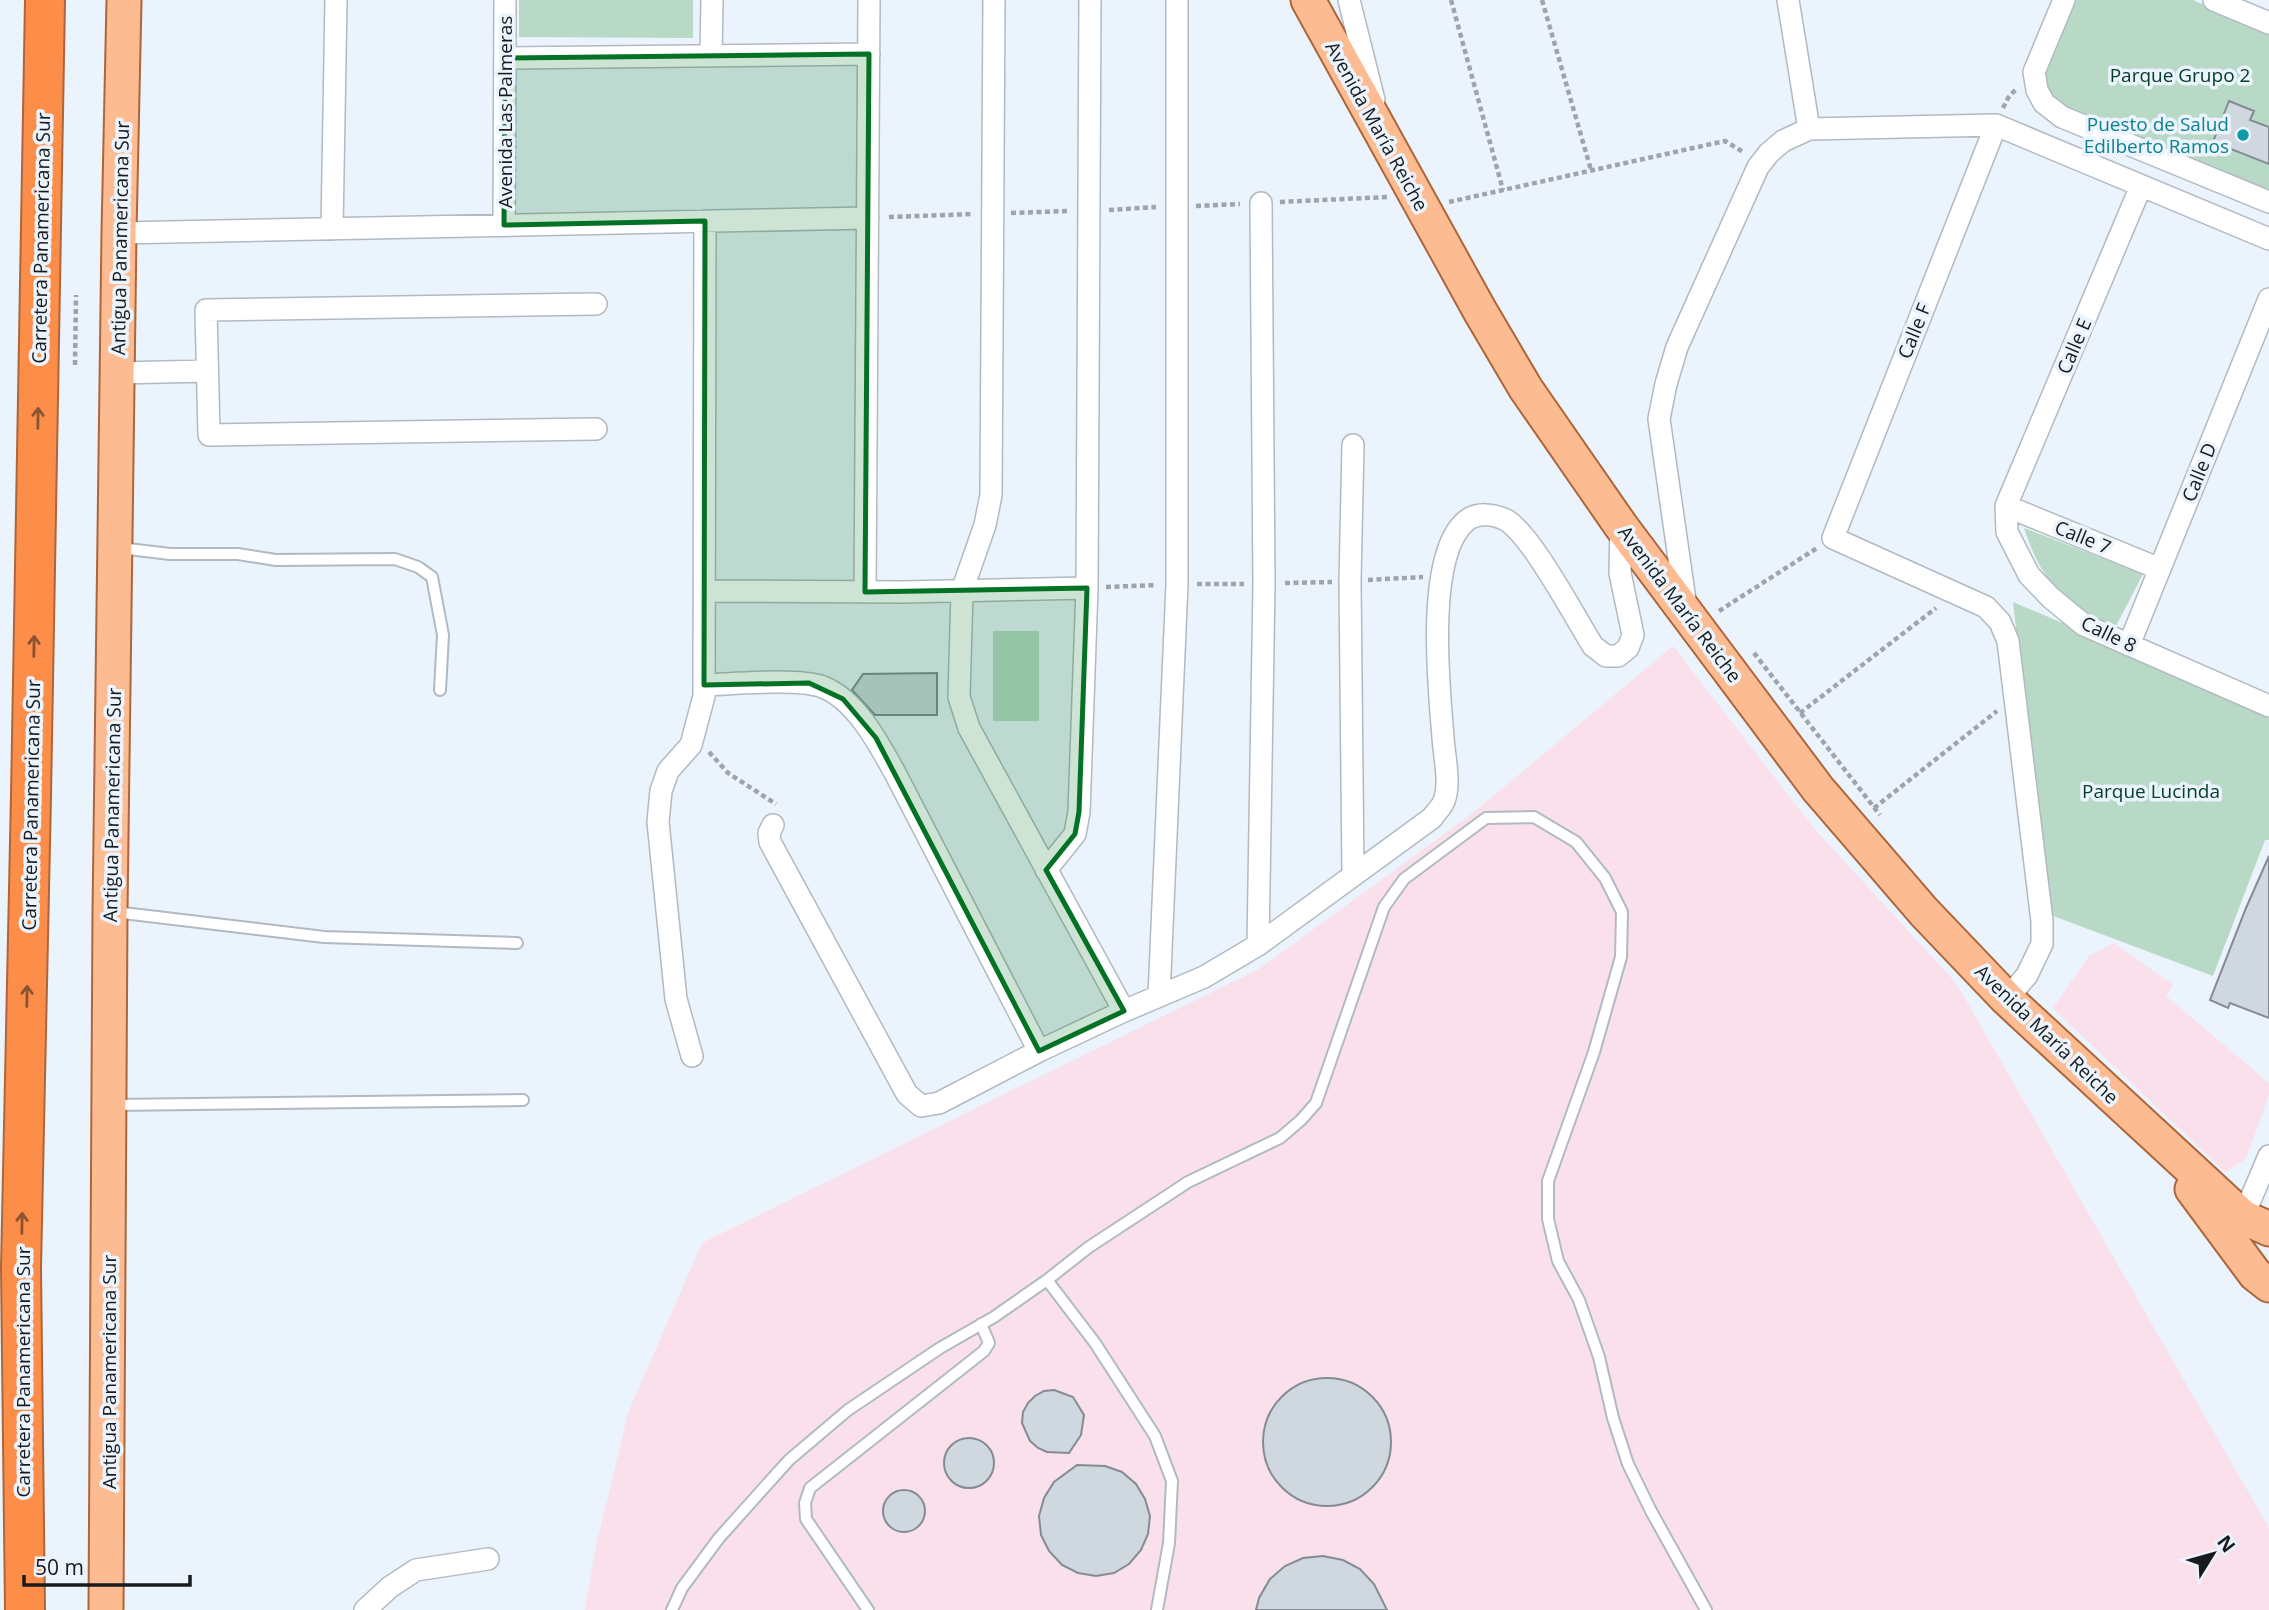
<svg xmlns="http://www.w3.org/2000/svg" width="2269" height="1610" font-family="'Open Sans',sans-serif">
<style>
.commercial{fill:#f9e0ea}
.green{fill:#b9d9c7}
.building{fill:#cfd7df;stroke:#848b93;stroke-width:2}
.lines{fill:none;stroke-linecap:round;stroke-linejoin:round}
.lane-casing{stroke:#b1bac2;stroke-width:14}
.street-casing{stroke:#b1bac2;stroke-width:24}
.primary-casing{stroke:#ac663a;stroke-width:37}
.highway-casing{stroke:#ac663a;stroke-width:42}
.path{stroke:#9ea4ab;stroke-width:4.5;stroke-dasharray:5 3.5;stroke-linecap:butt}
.lane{stroke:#fff;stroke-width:10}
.street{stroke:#fff;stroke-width:21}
.primary{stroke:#fdbb92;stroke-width:33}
.highway{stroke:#fc8e49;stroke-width:38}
.oneway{stroke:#8a5433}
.marked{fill:#047224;fill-opacity:0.2;stroke:#047224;stroke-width:5;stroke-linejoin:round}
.culture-dot{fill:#0f9aa8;stroke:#ebf3fc;stroke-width:2.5}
.labels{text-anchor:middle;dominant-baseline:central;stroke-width:7;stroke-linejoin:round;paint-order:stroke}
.park-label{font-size:19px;fill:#054028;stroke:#ebf3fc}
.street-label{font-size:19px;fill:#181b1d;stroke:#ebf3fc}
.culture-label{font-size:19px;fill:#0d838f;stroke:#ebf3fc;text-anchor:end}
</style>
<rect width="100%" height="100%" fill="#ebf3fc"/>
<!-- commercial -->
<path class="commercial" d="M 1673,646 L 1813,827 L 1956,983 L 2269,1528 L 2269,1610 L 585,1610 L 594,1555 L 628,1413 L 702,1243 L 1259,969 L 1473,813 Z
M 2114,943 L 2173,985 L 2166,996 L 2269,1083 L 2269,1095 L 2246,1159 L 2225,1172 L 2053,1008 L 2089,956 Z"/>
<!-- green -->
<path class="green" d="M 519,0 L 693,0 L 693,38 L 519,37 Z
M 2071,0 L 2193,0 L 2269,33 L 2269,189 L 2075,114 C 2063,107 2050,97 2046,83 C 2040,64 2063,19 2071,0 Z
M 2024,528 L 2143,574 L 2116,626 C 2064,607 2041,580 2024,528 Z
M 2013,602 L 2269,711 L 2269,840 L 2265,840 L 2213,976 L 2048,914 Z
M 993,631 L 1039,631 L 1039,721 L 993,721 Z"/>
<!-- building -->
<path class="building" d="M 2229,101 L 2254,111 L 2250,120 L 2269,127 L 2269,164 L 2213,142 Z
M 937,673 L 937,715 L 875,715 L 852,690 L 863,674 Z
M 2269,856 L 2269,1018 L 2230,1003 L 2228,1008 L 2210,1000 L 2246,908 Z
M1263 1442a64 64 0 1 1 128 0a64 64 0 1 1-128 0Z
M 1054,1390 L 1073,1397 L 1084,1415 L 1081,1435 L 1069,1453 L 1047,1452 L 1038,1448 L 1030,1441 L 1022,1423 L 1023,1412 L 1028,1403 L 1035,1396 L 1044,1391 Z
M944 1463a25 25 0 1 1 50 0a25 25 0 1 1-50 0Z
M 1077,1465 L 1105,1466 L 1122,1472 L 1136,1484 L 1145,1499 L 1150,1516 L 1148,1534 L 1141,1550 L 1129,1564 L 1114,1573 L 1096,1576 L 1078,1573 L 1062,1565 L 1049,1551 L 1041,1535 L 1039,1516 L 1044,1498 L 1054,1482 Z
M883 1511a21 21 0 1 1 42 0a21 21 0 1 1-42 0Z
M 1323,1556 L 1343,1560 L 1360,1569 L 1374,1584 L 1387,1610 L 1256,1610 L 1259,1598 L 1270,1579 L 1285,1566 L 1303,1558 Z"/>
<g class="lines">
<defs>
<path id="lane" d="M 120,548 L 170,554 L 238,554 L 276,560 L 395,559 L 418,567 L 432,577 L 443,635 L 440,690
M 115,912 L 324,937 L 517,943
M 113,1105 L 523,1100
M 1047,1280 L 1089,1247 L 1188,1182 L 1280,1138 L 1301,1120 L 1316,1103 L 1384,907 L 1404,879 L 1486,818 L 1534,817 L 1576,842 L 1605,878 L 1622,912 L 1621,957 L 1594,1052 L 1548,1181 L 1548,1219 L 1558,1261 L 1579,1300 L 1599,1357 L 1613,1418 L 1628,1464 L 1651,1511 L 1706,1610
M 672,1610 L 682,1588 L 719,1538 L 789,1460 L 848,1410 L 940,1348 L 994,1317 L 1047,1280 L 1095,1343 L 1155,1436 L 1172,1481 L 1169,1543 L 1157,1610
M 868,1610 L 806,1519 L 805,1503 L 810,1488 L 984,1351 L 989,1343 L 981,1324"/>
<path id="street" d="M 994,0 L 991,495 L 985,525 L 962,591 L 959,697 L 969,728 L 1124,1011
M 1349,0 L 1374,100
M 1788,0 L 1809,129
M 2064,0 L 2034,72 L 2037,90 L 2044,103 L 2062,117 L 2269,202
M 2214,0 L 2269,23
M 711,56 L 712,0
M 505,58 L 869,54
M 1996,125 L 1833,538 L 1986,607 L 2000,622 L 2008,641 L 2042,921 L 2042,944 L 2027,975 L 2007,999
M 2141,186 L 2006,506 L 2007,532 L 2029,575 L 2051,598 L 2084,625 L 2269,706
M 504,225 L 505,0
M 332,229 L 336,0
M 119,233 L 868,218
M 596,304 L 206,310 L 209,435 L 596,429
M 117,373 L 207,371
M 2006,506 L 2160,569
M 705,591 L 903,592 L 1087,588
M 865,592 L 869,0
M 1686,607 L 1659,419 L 1666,384 L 1677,347 L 1758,167 L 1769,153 L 1783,141 L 1809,129 L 1996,125 L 2269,239
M 2129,645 L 2269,299
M 704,685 C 734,684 798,678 823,687 C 856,700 879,744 895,773 L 1039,1051
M 773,825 L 769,833 L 770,842 L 907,1094 L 921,1106 L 939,1103 L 1039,1051 L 1124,1011 L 1204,977 L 1258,945 L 1432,818 C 1435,813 1442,807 1444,801 C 1451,783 1444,756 1443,737 C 1439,688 1425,555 1466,521 C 1477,512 1494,514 1506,520 C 1531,534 1576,619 1593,646 L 1606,656 L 1618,656 L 1628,648 L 1633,635 L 1620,573 L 1621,526
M 1046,870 L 1075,834 L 1079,812 L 1087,588 L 1090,0
M 1353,875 L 1350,581 L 1353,445
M 1258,945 L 1264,584 L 1261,203
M 1159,996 L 1177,584 L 1177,0
M 692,1056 L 676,999 L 658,822 L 661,791 L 668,771 L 691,745 L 704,696 L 705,221
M 2243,1217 L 2269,1156
M 365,1610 L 390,1587 L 416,1570 L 488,1559"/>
<path id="primary" d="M 1308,0 L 1480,311 L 1526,389 L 1621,526 L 1818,789 L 1924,912 L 2007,999 L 2243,1217 L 2269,1229
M 2192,1189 L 2255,1274 L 2269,1285
M 106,1610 L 110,912 L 119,233 L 124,0"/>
<path id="highway" d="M 25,1610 L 21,1268 L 31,795 L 45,0"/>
</defs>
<!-- lane casing -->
<use href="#lane" class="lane-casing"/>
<!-- street casing -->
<use href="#street" class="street-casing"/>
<!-- primary casing -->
<use href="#primary" class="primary-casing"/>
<!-- highway casing -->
<use href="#highway" class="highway-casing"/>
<!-- path -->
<path class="path" d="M 1451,0 L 1503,190
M 1542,0 L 1591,170
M 2003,108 L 2008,98 L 2016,89
M 1280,202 L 1387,197
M 1449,202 L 1725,141 L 1745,153
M 1196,206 L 1240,204
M 1109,210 L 1156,207
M 1011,213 L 1069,211
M 889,217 L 974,214
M 75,365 L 76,295
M 1368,580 L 1423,577
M 1285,583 L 1332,582
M 1197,584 L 1244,584
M 1106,587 L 1157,585
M 1719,611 L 1817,548
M 1754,653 L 1880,815
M 1800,713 L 1936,608
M 709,752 L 728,773 L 776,804
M 1874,808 L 1997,711"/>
<!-- lane -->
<use href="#lane" class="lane"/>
<!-- street -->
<use href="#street" class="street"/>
<!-- primary -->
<use href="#primary" class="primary"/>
<!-- highway -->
<use href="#highway" class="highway"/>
</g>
<!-- one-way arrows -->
<defs><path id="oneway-shaft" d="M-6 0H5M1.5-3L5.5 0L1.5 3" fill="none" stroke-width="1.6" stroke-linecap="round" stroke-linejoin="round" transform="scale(1.75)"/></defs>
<g class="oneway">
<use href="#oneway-shaft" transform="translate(38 418) rotate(-89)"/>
<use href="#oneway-shaft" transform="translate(34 646) rotate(-89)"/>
<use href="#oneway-shaft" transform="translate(27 996) rotate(-89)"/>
<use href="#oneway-shaft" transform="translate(22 1223) rotate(-89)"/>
</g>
<!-- marked area -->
<path class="marked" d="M 869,54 L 865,592 L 1087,588 L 1079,812 L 1075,834 L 1046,870 L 1124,1011 L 1039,1051 L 876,738 L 843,699 L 809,683 L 704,685 L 705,221 L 504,225 L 505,58 Z"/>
<!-- markers -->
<circle class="culture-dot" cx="2243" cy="135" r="7"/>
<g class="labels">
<!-- park labels -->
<g class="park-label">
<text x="2180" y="75">Parque Grupo 2</text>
<text x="2151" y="791">Parque Lucinda</text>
</g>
<!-- street labels -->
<g class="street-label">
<text transform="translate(505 112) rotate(-90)">Avenida Las Palmeras</text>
<text transform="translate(1377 126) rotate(61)">Avenida María Reiche</text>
<text transform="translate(41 238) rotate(-89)">Carretera Panamericana Sur</text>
<text transform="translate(120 238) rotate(-89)">Antigua Panamericana Sur</text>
<text transform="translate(1914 331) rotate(-68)">Calle F</text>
<text transform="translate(2074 346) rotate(-67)">Calle E</text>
<text transform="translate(2199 472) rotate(-68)">Calle D</text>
<text transform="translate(2083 537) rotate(22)">Calle 7</text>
<text transform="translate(1680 604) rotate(53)">Avenida María Reiche</text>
<text transform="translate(2109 634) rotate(26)">Calle 8</text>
<text transform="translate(31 805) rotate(-89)">Carretera Panamericana Sur</text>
<text transform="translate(112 805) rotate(-89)">Antigua Panamericana Sur</text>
<text transform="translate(2047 1034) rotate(44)">Avenida María Reiche</text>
<text transform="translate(23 1372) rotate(-90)">Carretera Panamericana Sur</text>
<text transform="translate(109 1372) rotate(-90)">Antigua Panamericana Sur</text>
</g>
<!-- culture labels -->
<g class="culture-label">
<text x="2229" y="124">Puesto de Salud<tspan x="2229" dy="22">Edilberto Ramos</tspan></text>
</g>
</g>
<!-- north arrow -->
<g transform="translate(2213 1554) rotate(53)" stroke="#ebf3fc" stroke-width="5" paint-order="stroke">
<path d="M0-5L12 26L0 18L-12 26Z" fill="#181b1d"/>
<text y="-10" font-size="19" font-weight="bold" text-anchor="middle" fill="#181b1d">N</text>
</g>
<!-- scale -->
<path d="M24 1575v10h166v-10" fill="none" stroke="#181b1d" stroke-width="3.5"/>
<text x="35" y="1575" font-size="21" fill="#181b1d" stroke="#ebf3fc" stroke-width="5" paint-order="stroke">50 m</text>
</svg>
